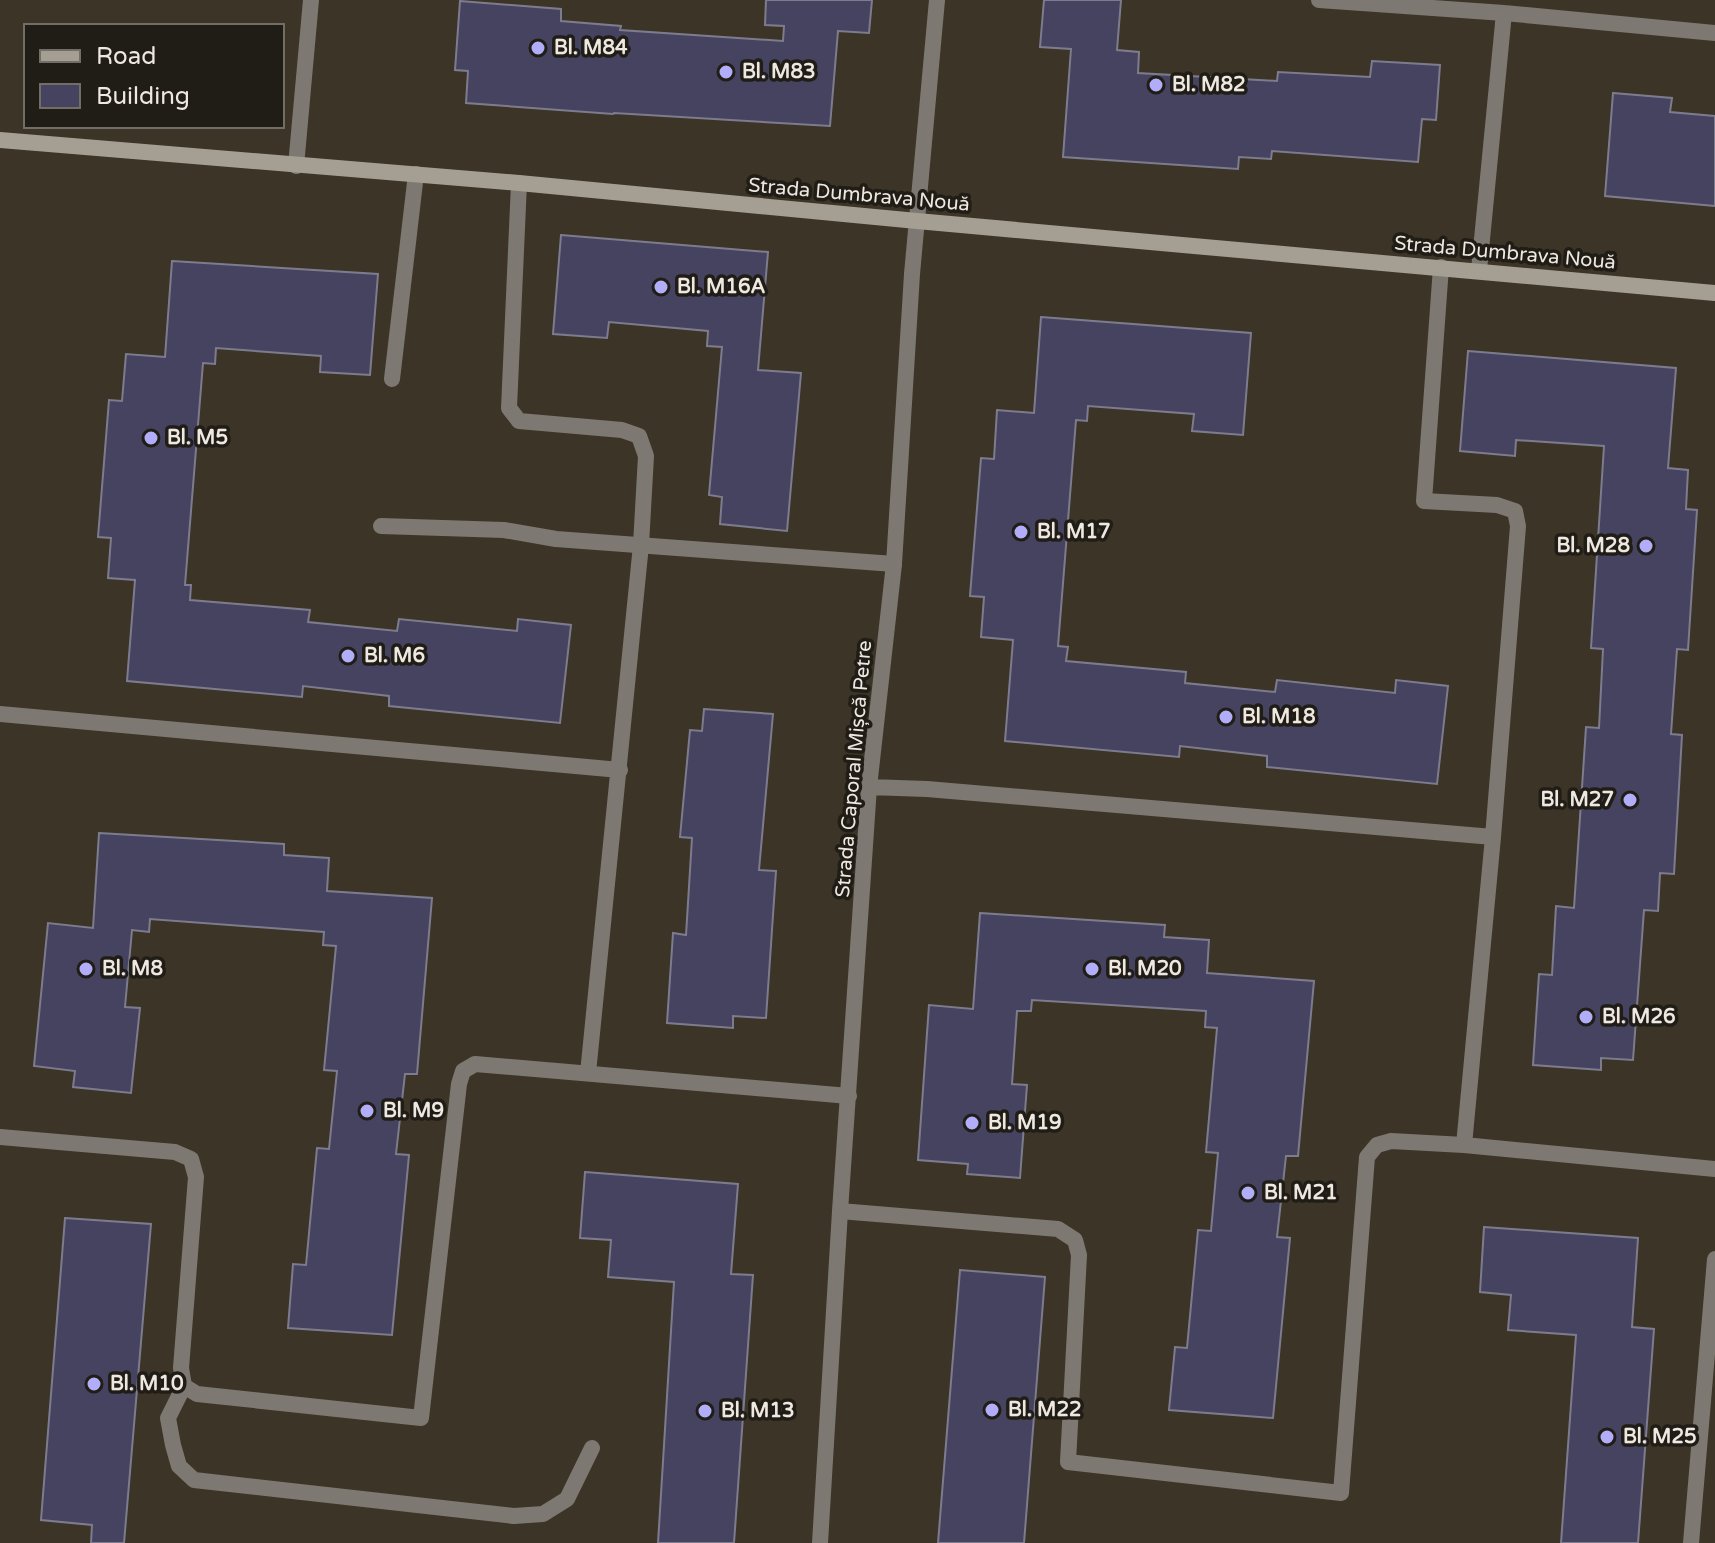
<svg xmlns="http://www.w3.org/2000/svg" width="1715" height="1543" font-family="'Varela Round',sans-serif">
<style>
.building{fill:#454360;stroke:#7d7c8e;stroke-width:2}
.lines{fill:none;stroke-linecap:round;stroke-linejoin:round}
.lane{stroke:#7d7972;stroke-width:16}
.street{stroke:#7d7972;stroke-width:16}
.secondary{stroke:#a59e93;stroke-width:16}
.poi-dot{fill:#b2adf9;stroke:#201c16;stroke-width:3}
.labels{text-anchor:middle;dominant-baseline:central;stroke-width:7;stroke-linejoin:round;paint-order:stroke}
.poi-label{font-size:20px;font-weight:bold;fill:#eee8e0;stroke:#201c16;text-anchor:start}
.street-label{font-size:20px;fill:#eee8e0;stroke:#201c16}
</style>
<rect width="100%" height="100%" fill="#3c3426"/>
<!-- building -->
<path class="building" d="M 766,0 L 872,0 L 869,33 L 838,31 L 830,126 L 614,113 L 613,114 L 466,103 L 468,71 L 455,70 L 460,1 L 561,9 L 561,21 L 621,26 L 620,30 L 783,41 L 784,26 L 765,25 Z
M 1044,0 L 1121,0 L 1117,50 L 1139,52 L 1138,73 L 1277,81 L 1278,72 L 1370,77 L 1372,61 L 1440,65 L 1436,120 L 1422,119 L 1418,162 L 1272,151 L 1271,159 L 1239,157 L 1238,169 L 1063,157 L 1071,49 L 1040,47 Z
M 1613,93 L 1672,98 L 1670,112 L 1715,116 L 1715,206 L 1605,196 Z
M 561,235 L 768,252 L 758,370 L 801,373 L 787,531 L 720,524 L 722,497 L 709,495 L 722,347 L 707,346 L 708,331 L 609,322 L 607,338 L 553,334 Z
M 172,261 L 378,274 L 370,375 L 320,372 L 321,356 L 216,348 L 215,364 L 203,363 L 185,585 L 191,585 L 190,600 L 310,610 L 308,622 L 397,631 L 399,619 L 517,631 L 518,619 L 571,625 L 560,723 L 389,706 L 389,696 L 303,686 L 302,697 L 127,681 L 135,580 L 108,578 L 111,538 L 98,537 L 109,400 L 122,401 L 126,354 L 165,357 Z
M 1041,317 L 1251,333 L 1243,435 L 1192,431 L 1194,414 L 1088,406 L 1087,421 L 1076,420 L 1058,646 L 1068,647 L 1066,661 L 1186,672 L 1185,683 L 1275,692 L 1277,680 L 1395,693 L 1396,680 L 1448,686 L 1437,784 L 1267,767 L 1267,756 L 1180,746 L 1179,757 L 1005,741 L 1013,640 L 981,637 L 984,597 L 970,596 L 981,458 L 994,459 L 997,410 L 1034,413 Z
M 1468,351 L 1676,368 L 1668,468 L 1688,470 L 1686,509 L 1697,510 L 1688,650 L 1677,649 L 1674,691 L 1671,734 L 1682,735 L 1674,874 L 1660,873 L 1658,911 L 1644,910 L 1633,1060 L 1601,1058 L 1601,1070 L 1533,1065 L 1539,974 L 1552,975 L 1556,906 L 1574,908 L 1586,727 L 1599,728 L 1603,649 L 1591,648 L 1604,446 L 1516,440 L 1515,456 L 1460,451 Z
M 704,709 L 773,714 L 759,870 L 776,871 L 766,1018 L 733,1016 L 733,1028 L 667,1023 L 673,933 L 686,935 L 692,838 L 680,837 L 690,730 L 702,731 Z
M 99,833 L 284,844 L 284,855 L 329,858 L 327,891 L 432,898 L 417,1074 L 405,1074 L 396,1154 L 409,1155 L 392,1335 L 288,1328 L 293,1264 L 306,1265 L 317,1148 L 329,1149 L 337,1071 L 324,1070 L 336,946 L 323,945 L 324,932 L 150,919 L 149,932 L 132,930 L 125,1007 L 140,1008 L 131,1093 L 73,1087 L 75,1071 L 34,1066 L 48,923 L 93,928 Z
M 980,913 L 1165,925 L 1164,937 L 1209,940 L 1207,973 L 1314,981 L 1298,1156 L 1286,1156 L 1277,1237 L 1290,1238 L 1273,1418 L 1169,1410 L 1175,1347 L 1187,1348 L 1198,1230 L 1211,1231 L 1218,1153 L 1206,1152 L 1217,1028 L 1205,1027 L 1206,1011 L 1032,1000 L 1031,1011 L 1017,1011 L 1012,1084 L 1027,1085 L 1020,1178 L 967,1174 L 968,1164 L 918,1160 L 929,1005 L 973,1009 Z
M 585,1172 L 738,1184 L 731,1274 L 753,1275 L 734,1543 L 658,1543 L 674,1282 L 608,1277 L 611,1240 L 580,1238 Z
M 65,1218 L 151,1224 L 124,1543 L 91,1543 L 92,1525 L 41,1520 Z
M 1484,1227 L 1638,1238 L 1632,1327 L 1654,1329 L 1638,1543 L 1561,1543 L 1576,1335 L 1508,1330 L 1511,1295 L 1480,1292 Z
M 960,1270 L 1045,1277 L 1024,1543 L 938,1543 Z"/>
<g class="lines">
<!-- lane -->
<path class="lane" d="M 296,166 L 311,0
M 392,379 L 416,174
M 381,526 L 504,530 L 556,539 L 894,564
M 184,1386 L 168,1418 L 173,1445 L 179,1466 L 194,1480 L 514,1516 L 543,1514 L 567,1499 L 592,1448"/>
<!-- street -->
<path class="street" d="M 1319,0 L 1504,13 L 1715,33
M 519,183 L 509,408 L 519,421 L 622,430 L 639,436 L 646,456 L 641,545 L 588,1073
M 1441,267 L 1424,501 L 1497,505 L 1515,511 L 1518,526 L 1493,837 L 1464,1145
M 1479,270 L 1504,13
M 0,714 L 620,770
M 869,787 L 927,789 L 1493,837
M 0,1137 L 175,1152 L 191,1159 L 196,1177 L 181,1368 L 184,1386 L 197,1394 L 421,1418 L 459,1084 L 463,1071 L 475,1064 L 849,1096
M 840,1211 L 1058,1229 L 1075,1240 L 1079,1255 L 1068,1462 L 1341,1493 L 1367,1157 L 1377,1145 L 1391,1141 L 1464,1145 L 1715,1169
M 820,1543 L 840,1211 L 869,787 L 894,564 L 912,274 L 937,0
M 1691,1543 L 1715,1259"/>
<!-- secondary -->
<path class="secondary" d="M 0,140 L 519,183 L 917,221 L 1715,293"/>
</g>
<!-- markers -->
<g class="poi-dot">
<circle cx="538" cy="48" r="8"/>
<circle cx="726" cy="72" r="8"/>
<circle cx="1156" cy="85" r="8"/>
<circle cx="661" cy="287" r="8"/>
<circle cx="151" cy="438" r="8"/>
<circle cx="1021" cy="532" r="8"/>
<circle cx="1646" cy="546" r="8"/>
<circle cx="348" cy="656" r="8"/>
<circle cx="1226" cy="717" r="8"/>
<circle cx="1630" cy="800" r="8"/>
<circle cx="86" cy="969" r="8"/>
<circle cx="1092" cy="969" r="8"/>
<circle cx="1586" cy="1017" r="8"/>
<circle cx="367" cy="1111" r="8"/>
<circle cx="972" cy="1123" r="8"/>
<circle cx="1248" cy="1193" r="8"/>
<circle cx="94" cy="1384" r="8"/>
<circle cx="992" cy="1410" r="8"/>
<circle cx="705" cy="1411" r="8"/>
<circle cx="1607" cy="1437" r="8"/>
</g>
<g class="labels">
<!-- poi labels -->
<g class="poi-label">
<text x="554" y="48">Bl. M84</text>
<text x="742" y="72">Bl. M83</text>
<text x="1172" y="85">Bl. M82</text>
<text x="677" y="287">Bl. M16A</text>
<text x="167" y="438">Bl. M5</text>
<text x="1037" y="532">Bl. M17</text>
<text x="1630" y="546" text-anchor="end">Bl. M28</text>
<text x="364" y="656">Bl. M6</text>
<text x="1242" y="717">Bl. M18</text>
<text x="1614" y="800" text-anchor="end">Bl. M27</text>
<text x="102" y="969">Bl. M8</text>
<text x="1108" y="969">Bl. M20</text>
<text x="1602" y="1017">Bl. M26</text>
<text x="383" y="1111">Bl. M9</text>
<text x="988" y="1123">Bl. M19</text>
<text x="1264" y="1193">Bl. M21</text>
<text x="110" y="1384">Bl. M10</text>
<text x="1008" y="1410">Bl. M22</text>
<text x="721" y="1411">Bl. M13</text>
<text x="1623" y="1437">Bl. M25</text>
</g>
<!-- street labels -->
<g class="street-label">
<text transform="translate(859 195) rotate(5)">Strada Dumbrava Nouă</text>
<text transform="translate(1505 253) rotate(5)">Strada Dumbrava Nouă</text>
<text transform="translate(854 769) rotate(-85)">Strada Caporal Mișcă Petre</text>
</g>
</g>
<!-- legend -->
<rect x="24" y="24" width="260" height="104" fill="#201c16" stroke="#726e67" stroke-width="2"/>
<rect x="40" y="50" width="40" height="12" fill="#a59e93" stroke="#726e67" stroke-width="2"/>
<text x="96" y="64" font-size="24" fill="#eee8e0">Road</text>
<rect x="40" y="84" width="40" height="24" fill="#454360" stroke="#726e67" stroke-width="2"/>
<text x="96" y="104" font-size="24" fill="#eee8e0">Building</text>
</svg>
